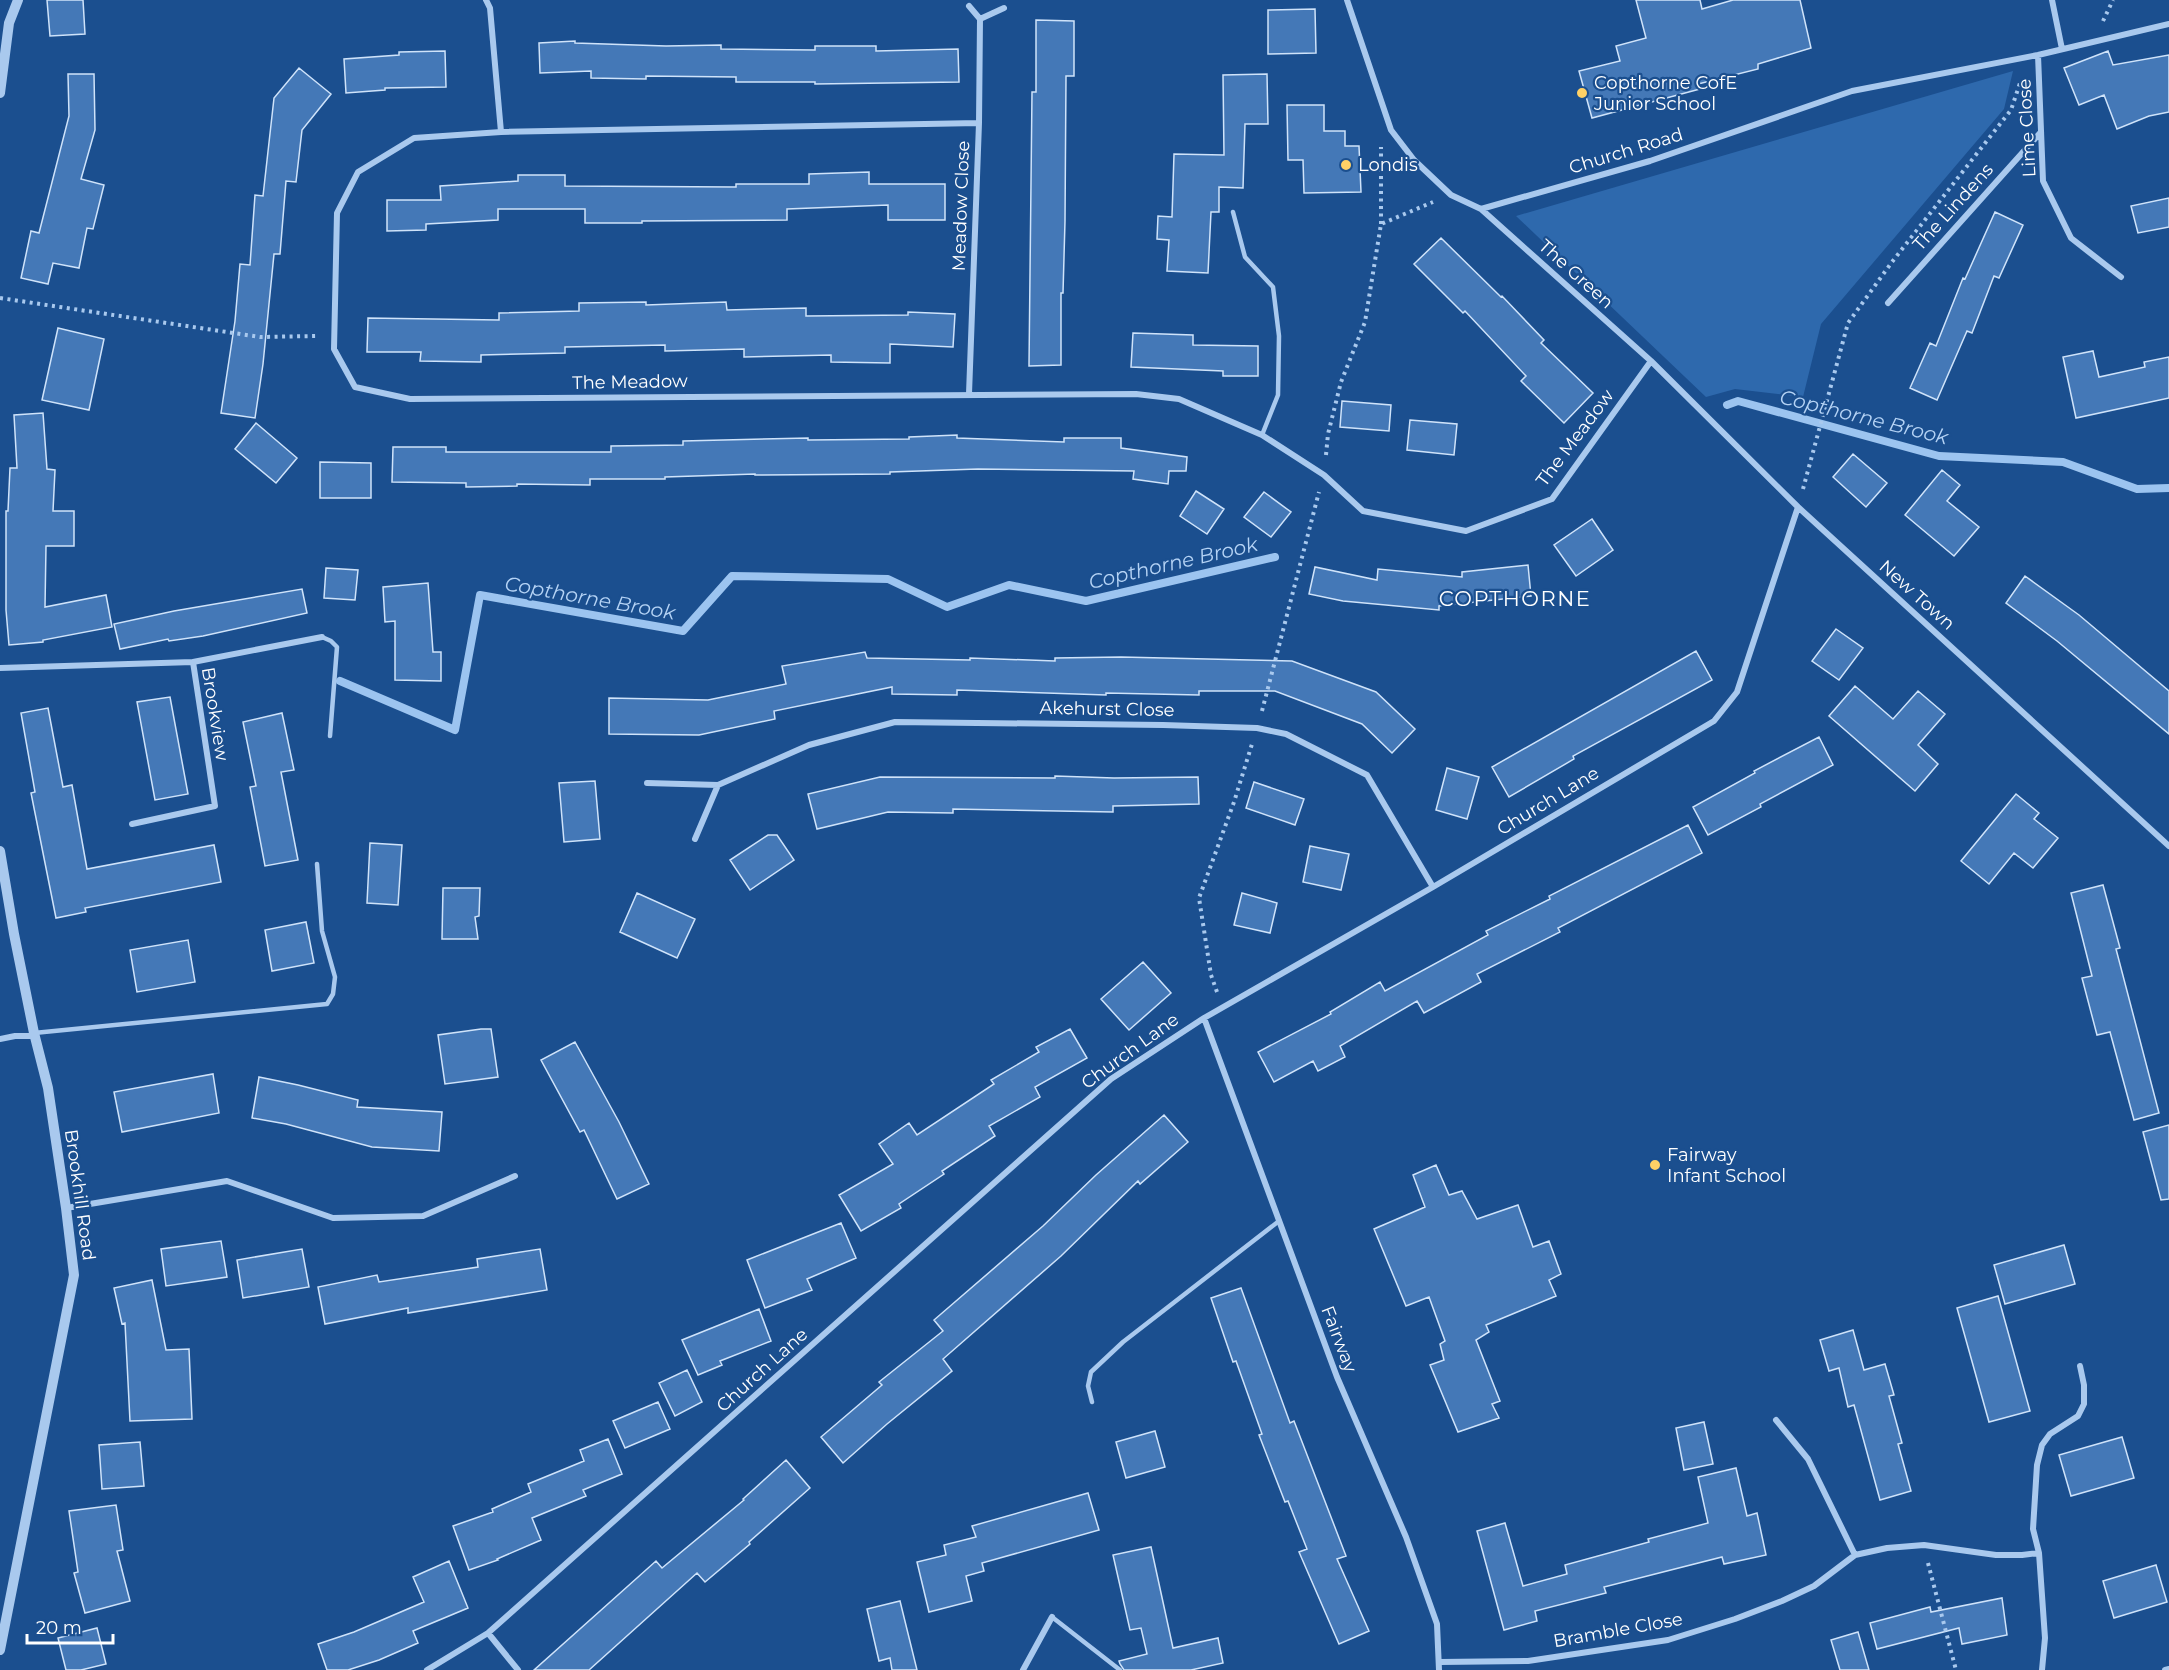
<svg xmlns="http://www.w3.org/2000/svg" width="2169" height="1670" font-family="Montserrat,sans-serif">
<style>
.green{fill:#2e69ad}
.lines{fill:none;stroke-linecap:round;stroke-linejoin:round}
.stream{stroke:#9cc4f0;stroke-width:8}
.building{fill:#4478b7;stroke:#cfe3fa;stroke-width:1.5}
.path{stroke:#a9c9ee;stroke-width:4;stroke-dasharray:3 4.5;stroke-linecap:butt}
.service{stroke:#a9c9ee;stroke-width:4.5}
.minor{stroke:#a9c9ee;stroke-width:6}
.tertiary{stroke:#a9c9ee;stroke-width:10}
.poi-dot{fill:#ffd166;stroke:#1b4f8f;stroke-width:2}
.labels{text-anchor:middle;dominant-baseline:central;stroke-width:4.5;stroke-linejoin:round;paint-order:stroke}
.poi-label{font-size:18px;fill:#fff;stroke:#1b4f8f;text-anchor:start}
.street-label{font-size:18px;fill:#fff;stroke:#1b4f8f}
.water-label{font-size:20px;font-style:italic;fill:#b5d3f5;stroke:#1b4f8f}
.quarter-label{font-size:21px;letter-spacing:1.5px;fill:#fff;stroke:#1b4f8f}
</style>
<rect width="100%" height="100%" fill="#1b4f8f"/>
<!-- green -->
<path class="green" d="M 2013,71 L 2004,109 L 1821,324 L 1803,397 L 1735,389 L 1706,397 L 1516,216 Z"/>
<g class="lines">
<!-- stream -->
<path class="stream" d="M 1727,405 L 1738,401 L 1939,456 L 2063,462 L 2137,489 L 2169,488
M 340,681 L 455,730 L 480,595 L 683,631 L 732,576 L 888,579 L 947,607 L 1009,585 L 1086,601 L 1275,557"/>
</g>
<!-- building -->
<path class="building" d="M 47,0 L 83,0 L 85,34 L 50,36 Z
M 1636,0 L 1700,0 L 1702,9 L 1733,0 L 1800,0 L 1811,48 L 1758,64 L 1758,69 L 1698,84 L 1700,89 L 1592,118 L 1579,71 L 1620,61 L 1616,46 L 1646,38 Z
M 1315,9 L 1316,53 L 1268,54 L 1268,10 Z
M 1036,20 L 1074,21 L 1074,76 L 1066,76 L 1065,221 L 1063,293 L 1061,293 L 1061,365 L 1029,366 L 1032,92 L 1036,92 Z
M 575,41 L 575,43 L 666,46 L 721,45 L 721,49 L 815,50 L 815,46 L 876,46 L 876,51 L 958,49 L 959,82 L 815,84 L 815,82 L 736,82 L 736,77 L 646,76 L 646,79 L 591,78 L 591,71 L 540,73 L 539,43 Z
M 445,51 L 446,87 L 385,88 L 385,90 L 346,93 L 344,59 L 399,55 L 399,52 Z
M 2108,51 L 2113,65 L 2169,55 L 2169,112 L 2149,116 L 2117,129 L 2104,95 L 2079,105 L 2064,68 Z
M 299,68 L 331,94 L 302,130 L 296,182 L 286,181 L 280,254 L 274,254 L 263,364 L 255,418 L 221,413 L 235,321 L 240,264 L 250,265 L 255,195 L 263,196 L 274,98 Z
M 68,74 L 94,74 L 95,130 L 81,179 L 104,185 L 93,229 L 87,228 L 79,268 L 53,263 L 48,284 L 21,278 L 31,231 L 39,233 L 69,116 Z
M 1267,74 L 1268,124 L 1245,124 L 1243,188 L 1219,187 L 1219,212 L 1211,212 L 1208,273 L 1167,271 L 1169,240 L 1157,239 L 1158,216 L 1172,217 L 1174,154 L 1224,155 L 1223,75 Z
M 1287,105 L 1324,105 L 1324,131 L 1345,131 L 1345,146 L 1359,146 L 1361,192 L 1304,193 L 1303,160 L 1288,160 Z
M 869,172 L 869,184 L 945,184 L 945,220 L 888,220 L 888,205 L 787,209 L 787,220 L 642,221 L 642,223 L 585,223 L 585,209 L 498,209 L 498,220 L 426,224 L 426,230 L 387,231 L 387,200 L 441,200 L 440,186 L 518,181 L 518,175 L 565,175 L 565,186 L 736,187 L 736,184 L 809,184 L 809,174 Z
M 2169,198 L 2169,227 L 2138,233 L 2131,206 Z
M 1995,212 L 2023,225 L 1999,278 L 1994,276 L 1972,333 L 1967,331 L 1937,400 L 1910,388 L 1930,343 L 1936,346 L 1963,278 L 1965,279 Z
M 1441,238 L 1501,297 L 1502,296 L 1544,340 L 1541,343 L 1593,393 L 1564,423 L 1521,381 L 1526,376 L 1465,311 L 1463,313 L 1414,264 Z
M 646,302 L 646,305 L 726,302 L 727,310 L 806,308 L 806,316 L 908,315 L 908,312 L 955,314 L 953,347 L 890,344 L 890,363 L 831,362 L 831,355 L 744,357 L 744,349 L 665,351 L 665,345 L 565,347 L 565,353 L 481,355 L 481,362 L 420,361 L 421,352 L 367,352 L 368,318 L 499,320 L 499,313 L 579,311 L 579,303 Z
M 58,328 L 104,339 L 89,410 L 42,400 Z
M 1133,333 L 1193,335 L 1193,345 L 1258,346 L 1258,376 L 1223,376 L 1223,371 L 1131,367 Z
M 2093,351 L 2099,377 L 2145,367 L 2144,362 L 2169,357 L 2169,398 L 2076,418 L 2063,357 Z
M 1342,401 L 1391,405 L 1389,431 L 1340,427 Z
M 43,413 L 47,469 L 55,470 L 53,511 L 74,511 L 74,546 L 46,546 L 45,607 L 106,595 L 112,627 L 43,640 L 43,642 L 9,645 L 6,610 L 6,511 L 8,511 L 10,468 L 17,468 L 14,415 Z
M 1410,420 L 1457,424 L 1454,455 L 1407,450 Z
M 256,423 L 297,458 L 276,483 L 235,449 Z
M 957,435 L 957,438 L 1064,442 L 1064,438 L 1121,438 L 1121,448 L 1187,457 L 1186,471 L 1169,471 L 1168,484 L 1133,479 L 1134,471 L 978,469 L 890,472 L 890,474 L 755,475 L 755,474 L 665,477 L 665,479 L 590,479 L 590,485 L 517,484 L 517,486 L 466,487 L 466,483 L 392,482 L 393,447 L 446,447 L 446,452 L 611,452 L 611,446 L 683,445 L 683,441 L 808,438 L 808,440 L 909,439 L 909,437 Z
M 1853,454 L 1887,483 L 1866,507 L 1833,477 Z
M 320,462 L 371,463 L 371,498 L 320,498 Z
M 1942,470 L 1960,485 L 1947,501 L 1979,527 L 1954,556 L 1905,515 Z
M 1196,491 L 1224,509 L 1207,534 L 1180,516 Z
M 1264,492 L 1291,512 L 1271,537 L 1244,517 Z
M 1592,519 L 1613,550 L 1576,576 L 1554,545 Z
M 1528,565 L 1531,596 L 1439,606 L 1439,610 L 1343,601 L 1309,594 L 1315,567 L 1377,580 L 1378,569 L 1462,577 L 1462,572 Z
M 326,568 L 358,570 L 355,600 L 324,598 Z
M 2025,576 L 2079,615 L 2169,691 L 2169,734 L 2057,641 L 2006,603 Z
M 428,583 L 433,652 L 441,652 L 441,681 L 395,680 L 395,621 L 385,622 L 383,587 Z
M 302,589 L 307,613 L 203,636 L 169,641 L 168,639 L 120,649 L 114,624 L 174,611 Z
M 1836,629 L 1863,648 L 1839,680 L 1812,661 Z
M 1696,651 L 1712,680 L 1573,756 L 1574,759 L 1509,797 L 1492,767 Z
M 865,652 L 867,658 L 970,660 L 970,658 L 1055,661 L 1055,658 L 1121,657 L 1292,661 L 1376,692 L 1415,729 L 1392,753 L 1362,724 L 1275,691 L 1199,691 L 1199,695 L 1106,693 L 1106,695 L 957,690 L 957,695 L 892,694 L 892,687 L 774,711 L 775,719 L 699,735 L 609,734 L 609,698 L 708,700 L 786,684 L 782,666 Z
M 1855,686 L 1893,719 L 1918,691 L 1945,714 L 1918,745 L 1938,764 L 1915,791 L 1829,716 Z
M 170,697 L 188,794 L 155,800 L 137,702 Z
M 48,708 L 63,787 L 72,785 L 87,869 L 214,845 L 221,882 L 85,908 L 86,912 L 56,918 L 31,793 L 35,792 L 21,713 Z
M 282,713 L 294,770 L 281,772 L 298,860 L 265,866 L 250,787 L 256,786 L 243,722 Z
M 1819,737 L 1833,765 L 1760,804 L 1761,807 L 1708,835 L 1693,807 L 1755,773 L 1754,771 Z
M 1447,768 L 1479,777 L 1467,819 L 1436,810 Z
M 1055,776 L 1114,778 L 1198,777 L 1199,804 L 1113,806 L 1113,812 L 953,809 L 953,813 L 888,812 L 817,829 L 808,794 L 880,777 L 1055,778 Z
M 595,781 L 600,839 L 564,842 L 559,783 Z
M 1254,782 L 1304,799 L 1295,825 L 1246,808 Z
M 2016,794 L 2039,813 L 2034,819 L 2058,838 L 2033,868 L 2014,853 L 1989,884 L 1961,861 Z
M 1688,825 L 1702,853 L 1558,928 L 1560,932 L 1477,974 L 1481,982 L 1424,1013 L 1417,1001 L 1340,1046 L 1345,1057 L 1318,1071 L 1313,1061 L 1274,1082 L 1258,1052 L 1331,1014 L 1330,1012 L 1380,982 L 1385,991 L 1488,935 L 1486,931 L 1550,899 L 1549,896 Z
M 768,835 L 777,835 L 794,860 L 750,890 L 730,860 Z
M 370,843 L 402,845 L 398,905 L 367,903 Z
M 1310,846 L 1349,854 L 1341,890 L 1303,882 Z
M 2103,885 L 2120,948 L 2116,949 L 2159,1113 L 2134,1120 L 2110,1032 L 2097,1035 L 2082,978 L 2092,976 L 2071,893 Z
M 443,888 L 480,888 L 479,916 L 475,917 L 478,939 L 442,939 Z
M 637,893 L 695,919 L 677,958 L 620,932 Z
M 1242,893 L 1277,903 L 1270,933 L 1234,925 Z
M 306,922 L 314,963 L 272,971 L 265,930 Z
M 188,940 L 195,982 L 137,992 L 130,950 Z
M 1143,962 L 1171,993 L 1129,1030 L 1101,999 Z
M 481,1029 L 491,1029 L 498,1077 L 445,1084 L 438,1035 Z
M 1070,1029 L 1087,1058 L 1035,1087 L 1040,1097 L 989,1126 L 995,1136 L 942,1171 L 944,1174 L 899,1204 L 901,1208 L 861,1231 L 839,1195 L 893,1164 L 879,1144 L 909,1123 L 917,1135 L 994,1084 L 991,1080 L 1039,1052 L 1036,1047 Z
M 575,1042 L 619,1122 L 649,1184 L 617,1199 L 584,1130 L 580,1132 L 541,1060 Z
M 213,1074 L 219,1113 L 122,1132 L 114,1092 Z
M 259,1077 L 298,1085 L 358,1100 L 357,1107 L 442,1112 L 439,1151 L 372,1147 L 286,1124 L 252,1118 Z
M 1164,1115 L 1188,1142 L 1140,1184 L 1138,1181 L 1061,1256 L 943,1359 L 952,1371 L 887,1424 L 843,1463 L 821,1437 L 882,1385 L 879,1382 L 943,1331 L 934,1320 L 1043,1226 L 1096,1175 Z
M 2169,1125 L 2169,1199 L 2161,1200 L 2143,1132 Z
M 1436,1165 L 1449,1195 L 1462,1191 L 1477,1219 L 1518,1205 L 1533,1247 L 1549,1241 L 1561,1274 L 1549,1280 L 1556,1296 L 1486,1325 L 1489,1332 L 1476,1340 L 1500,1401 L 1492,1404 L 1499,1418 L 1458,1432 L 1430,1365 L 1444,1360 L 1440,1344 L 1445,1341 L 1429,1297 L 1406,1306 L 1374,1229 L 1425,1207 L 1413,1175 Z
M 841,1223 L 856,1258 L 807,1279 L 812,1290 L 765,1308 L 747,1260 Z
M 221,1241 L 227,1277 L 166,1286 L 161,1249 Z
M 2064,1245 L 2075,1284 L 2005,1304 L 1994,1265 Z
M 302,1249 L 309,1287 L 243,1298 L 237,1260 Z
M 540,1249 L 547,1290 L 408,1313 L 408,1308 L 325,1324 L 318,1287 L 377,1275 L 379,1282 L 478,1267 L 477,1259 Z
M 152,1280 L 166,1350 L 189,1349 L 192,1419 L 130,1421 L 125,1323 L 122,1324 L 114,1288 Z
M 1241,1288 L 1290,1423 L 1294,1421 L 1346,1556 L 1337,1559 L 1369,1631 L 1339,1644 L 1299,1552 L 1307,1549 L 1288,1501 L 1285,1502 L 1259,1435 L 1262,1434 L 1236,1361 L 1233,1362 L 1211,1298 Z
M 1998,1296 L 2030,1411 L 1989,1422 L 1957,1308 Z
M 759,1309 L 771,1341 L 720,1361 L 722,1365 L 698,1375 L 682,1340 Z
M 1853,1330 L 1864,1370 L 1885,1364 L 1894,1395 L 1889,1396 L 1902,1443 L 1898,1444 L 1911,1491 L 1880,1500 L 1854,1405 L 1848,1407 L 1839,1368 L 1829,1371 L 1820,1340 Z
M 687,1370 L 702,1402 L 675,1416 L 659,1383 Z
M 658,1402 L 670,1429 L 625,1448 L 613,1421 Z
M 1704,1422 L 1713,1464 L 1684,1470 L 1676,1428 Z
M 1155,1431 L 1165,1467 L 1126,1478 L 1116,1442 Z
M 2122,1437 L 2134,1478 L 2071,1496 L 2059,1455 Z
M 608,1439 L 622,1474 L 583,1490 L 586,1496 L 532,1518 L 541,1540 L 497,1559 L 498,1560 L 469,1570 L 453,1526 L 493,1512 L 492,1509 L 531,1492 L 528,1484 L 584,1461 L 580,1450 Z
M 140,1442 L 144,1486 L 102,1489 L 99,1445 Z
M 786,1460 L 810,1488 L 749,1542 L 750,1544 L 705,1582 L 697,1573 L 589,1670 L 534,1670 L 656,1561 L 662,1568 L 744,1500 L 743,1499 Z
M 1736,1468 L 1747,1516 L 1757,1513 L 1766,1555 L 1724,1564 L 1722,1557 L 1604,1587 L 1606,1593 L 1535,1611 L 1537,1621 L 1504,1630 L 1477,1531 L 1505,1523 L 1523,1586 L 1567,1574 L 1565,1565 L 1649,1542 L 1648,1539 L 1708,1523 L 1698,1477 Z
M 1088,1493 L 1099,1530 L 982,1563 L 984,1571 L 966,1576 L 972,1601 L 929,1612 L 917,1562 L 946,1555 L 944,1545 L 976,1537 L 972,1526 Z
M 116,1505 L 123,1550 L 117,1551 L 130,1601 L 85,1613 L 74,1573 L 78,1572 L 69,1511 Z
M 1151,1547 L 1173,1648 L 1218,1638 L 1223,1663 L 1191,1670 L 1124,1670 L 1120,1664 L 1119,1661 L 1147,1654 L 1141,1628 L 1130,1630 L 1113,1555 Z
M 449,1561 L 468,1608 L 413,1631 L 418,1643 L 379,1660 L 348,1670 L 327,1670 L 318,1644 L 354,1632 L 424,1602 L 413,1577 Z
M 2156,1565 L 2167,1602 L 2114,1618 L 2103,1581 Z
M 2002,1598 L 2007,1635 L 1962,1644 L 1959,1628 L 1877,1649 L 1870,1623 L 1930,1607 L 1931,1612 Z
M 900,1601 L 917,1670 L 892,1670 L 890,1658 L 879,1661 L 867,1609 Z
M 97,1628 L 106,1664 L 81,1670 L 66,1670 L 58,1638 Z
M 1858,1632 L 1869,1670 L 1840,1670 L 1831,1640 Z"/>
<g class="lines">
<!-- path -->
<path class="path" d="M 2103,21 L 2113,0
M 1381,224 L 1381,147
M 0,298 L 260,337 L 317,336
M 1326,455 L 1328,434 L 1341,382 L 1365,322 L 1381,224 L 1433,202
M 1803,489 L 1848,323 L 1892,262 L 2011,110 L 2020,83
M 1262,711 L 1319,492
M 1217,992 L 1211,975 L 1199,898 L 1234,802 L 1252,744
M 1928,1563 L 1956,1670"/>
<!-- service -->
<path class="service" d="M 1233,212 L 1245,257 L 1273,287 L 1279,336 L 1278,395 L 1262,435
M 322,637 L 331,641 L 337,647 L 330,736
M 34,1033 L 327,1004 L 333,994 L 335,977 L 322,931 L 317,864
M 1092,1402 L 1088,1386 L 1091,1372 L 1123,1342 L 1279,1221
M 1052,1617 L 1120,1670"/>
<!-- minor -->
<path class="minor" d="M 486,0 L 490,8 L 501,132
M 1347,0 L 1391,130 L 1414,160 L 1451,195 L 1481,209 L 1651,361 L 1798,507 L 2169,846
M 2052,0 L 2062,49
M 969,6 L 980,19
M 2038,55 L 2043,181 L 2071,238 L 2121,277
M 979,123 L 501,132 L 414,138 L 358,172 L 337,213 L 334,349 L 355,387 L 410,399 L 1136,394 L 1179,399 L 1262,435 L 1324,475 L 1363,511 L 1466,531 L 1552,499 L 1651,361
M 1481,209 L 1650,161 L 1852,91 L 2038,55 L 2169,24
M 1888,303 L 2041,132
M 969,394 L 979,123 L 980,19 L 1004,8
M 193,662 L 322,637
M 0,668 L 193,662 L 215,806 L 132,824
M 647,783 L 718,785 L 809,745 L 895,722 L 1163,725 L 1257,728 L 1286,734 L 1367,775 L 1433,887
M 695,839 L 718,785
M 1204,1018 L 1337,1377 L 1406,1537 L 1437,1624 L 1439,1670
M 0,1039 L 15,1036 L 35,1036
M 66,1208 L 227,1181 L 333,1218 L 423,1216 L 515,1176
M 1776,1420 L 1808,1459 L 1855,1555
M 488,1633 L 518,1670
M 1440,1662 L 1528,1661 L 1668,1640 L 1735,1619 L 1782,1601 L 1814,1586 L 1855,1555 L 1887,1548 L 1924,1545 L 1996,1555 L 2022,1555 L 2039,1553
M 427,1670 L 488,1633 L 1111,1079 L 1204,1018 L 1433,887 L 1714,721 L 1737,692 L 1798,507
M 1023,1670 L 1052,1617
M 2042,1670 L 2045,1638 L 2039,1553 L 2033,1529 L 2037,1465 L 2042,1445 L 2050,1434 L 2078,1416 L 2084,1404 L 2084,1385 L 2080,1366
M 2165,1670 L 2169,1669"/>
<!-- tertiary -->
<path class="tertiary" d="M 0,93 L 9,23 L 18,0
M 0,851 L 14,934 L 34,1033 L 48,1088 L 66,1208 L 74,1275 L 0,1650"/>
</g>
<!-- markers -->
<g class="poi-dot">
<circle cx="1582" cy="93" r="6"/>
<circle cx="1346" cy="165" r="6"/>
<circle cx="1655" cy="1165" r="6"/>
</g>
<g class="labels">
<!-- poi labels -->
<g class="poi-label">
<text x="1594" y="83">Copthorne CofE<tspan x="1594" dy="21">Junior School</tspan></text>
<text x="1358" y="165">Londis</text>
<text x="1667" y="1155">Fairway<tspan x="1667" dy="21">Infant School</tspan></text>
</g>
<!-- street labels -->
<g class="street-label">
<text transform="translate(2027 128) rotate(-93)">Lime Close</text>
<text transform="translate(1626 151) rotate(-17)">Church Road</text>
<text transform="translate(961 206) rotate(-88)">Meadow Close</text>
<text transform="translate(1953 207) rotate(-48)">The Lindens</text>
<text transform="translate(1576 274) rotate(42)">The Green</text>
<text transform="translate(630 382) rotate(-1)">The Meadow</text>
<text transform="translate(1575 438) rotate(-53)">The Meadow</text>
<text transform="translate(1917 595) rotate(42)">New Town</text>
<text transform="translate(1107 709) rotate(1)">Akehurst Close</text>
<text transform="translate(215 714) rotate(81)">Brookview</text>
<text transform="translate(1548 801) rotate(-31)">Church Lane</text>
<text transform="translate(1130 1051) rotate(-36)">Church Lane</text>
<text transform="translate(80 1195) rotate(82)">Brookhill Road</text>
<text transform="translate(1339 1339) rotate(69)">Fairway</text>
<text transform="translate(762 1370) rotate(-42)">Church Lane</text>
<text transform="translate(1618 1630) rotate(-10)">Bramble Close</text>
</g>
<!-- water labels -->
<g class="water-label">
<text transform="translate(1864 417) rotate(14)">Copthorne Brook</text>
<text transform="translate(1173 563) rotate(-13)">Copthorne Brook</text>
<text transform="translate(590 598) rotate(10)">Copthorne Brook</text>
</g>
<!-- quarter labels -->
<g class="quarter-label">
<text x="1515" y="598">COPTHORNE</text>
</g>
</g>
<!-- scale -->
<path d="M27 1634v9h86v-9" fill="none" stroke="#ffffff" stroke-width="3"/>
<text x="36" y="1634" font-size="18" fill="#ffffff" stroke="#1b4f8f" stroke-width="4.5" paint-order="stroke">20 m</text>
</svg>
